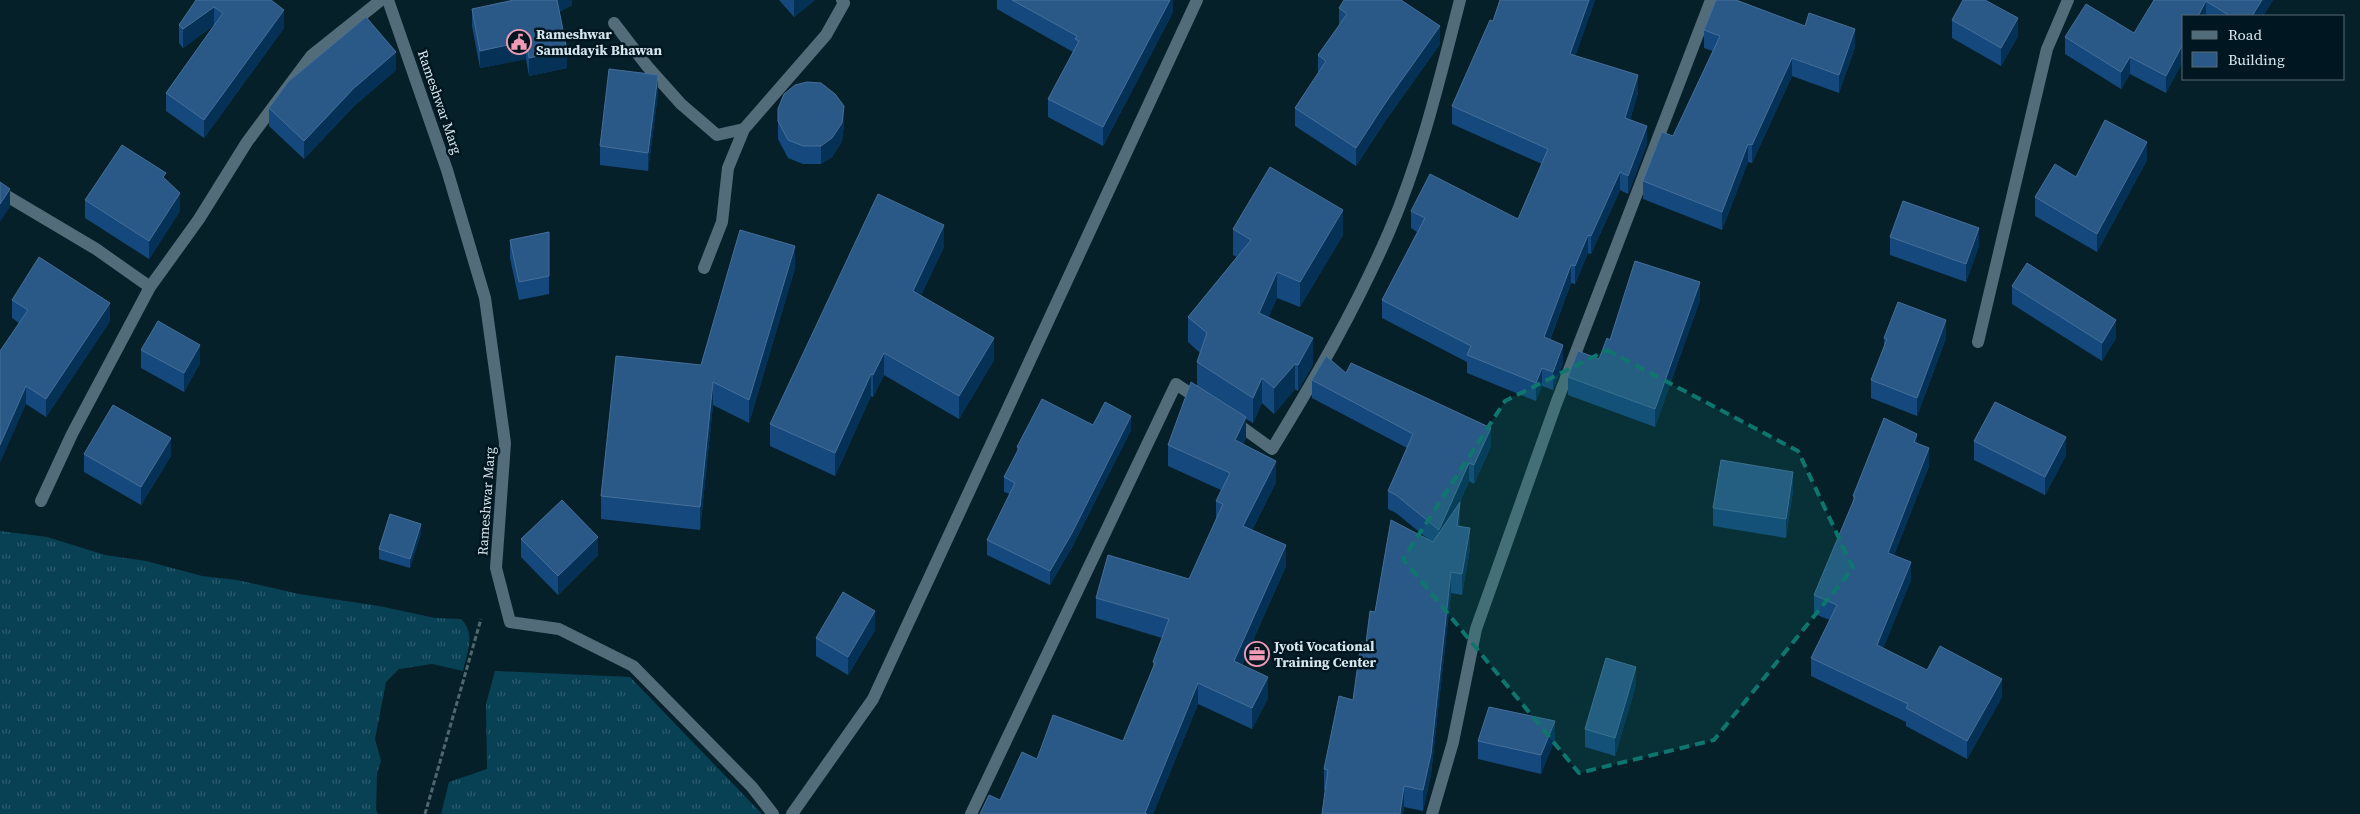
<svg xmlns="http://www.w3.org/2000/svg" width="2360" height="814" font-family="'Source Serif 4',serif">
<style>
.grass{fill:url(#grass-tufts)}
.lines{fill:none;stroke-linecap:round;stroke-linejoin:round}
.path{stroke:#50666f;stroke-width:3;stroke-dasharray:5 2.5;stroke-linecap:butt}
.minor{stroke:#526d79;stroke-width:12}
.wall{fill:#15487c}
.shaded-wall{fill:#063156}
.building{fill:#2a5988;stroke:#456f98}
.marked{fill:#0f766e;fill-opacity:0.2;stroke:#0f766e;stroke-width:4;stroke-dasharray:10 6;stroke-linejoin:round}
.labels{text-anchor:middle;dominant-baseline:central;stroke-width:5;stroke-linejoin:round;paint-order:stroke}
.poi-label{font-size:14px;font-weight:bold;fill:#d8e7ee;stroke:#001620;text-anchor:start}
.street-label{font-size:14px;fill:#d8e7ee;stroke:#001620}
</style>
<defs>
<pattern id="grass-tufts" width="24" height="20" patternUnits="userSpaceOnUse" patternTransform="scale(1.25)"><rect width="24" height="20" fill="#094154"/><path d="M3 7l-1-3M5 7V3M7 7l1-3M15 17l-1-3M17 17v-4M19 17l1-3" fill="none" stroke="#2c5c6d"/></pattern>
</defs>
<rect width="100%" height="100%" fill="#06202a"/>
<!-- grass -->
<path class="grass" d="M 0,531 L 47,537 L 105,555 L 146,561 L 202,576 L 237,580 L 299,594 L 379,606 L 435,618 L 461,619 C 476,634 467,652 463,671 L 432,664 L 399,669 L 386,682 L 375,739 L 381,761 L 377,774 L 376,810 L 378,814 L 0,814 Z
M 495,671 L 630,677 L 762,814 L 441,814 L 449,782 L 487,769 L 486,704 Z"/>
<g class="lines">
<!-- path -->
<path class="path" d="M 425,814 L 481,619"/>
<!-- minor -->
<path class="minor" d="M 388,0 L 447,170 L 485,298 L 505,443 L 496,568 L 510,622 L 559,629 L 633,666 L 752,787 L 773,814
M 614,23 L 647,66 L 681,104 L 717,135 L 744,129
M 0,192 L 96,249 L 150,287
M 704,268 L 722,222 L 728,168 L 744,129 L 826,35 L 844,3 L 842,0
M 1978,342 L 2047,49 L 2068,0
M 1232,420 L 1272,449 C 1315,379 1356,308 1389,232 C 1421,158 1440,78 1460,0
M 41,501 L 72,434 L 150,287 L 199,219 L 247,142 L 311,56 L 381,0
M 792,814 L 873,699 L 1197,0
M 971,814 L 1176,384 L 1200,400
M 1432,814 L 1453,742 L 1476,629 L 1556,404 L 1711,0"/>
</g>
<!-- wall -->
<path class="wall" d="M 196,0 L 284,28 L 204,138 L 166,111 L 166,93 L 214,25 L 183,48 L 179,43 L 179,25 Z
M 572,0 L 572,5 L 559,12 L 567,68 L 529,76 L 526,59 L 480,68 L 472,26 L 472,9 Z
M 779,0 L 815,0 L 794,17 Z
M 997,0 L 1173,0 L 1173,12 L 1103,146 L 1048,117 L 1048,99 L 1073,52 L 997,9 Z
M 1500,0 L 1595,0 L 1575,56 L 1638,93 L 1630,120 L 1647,144 L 1628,194 L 1620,190 L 1591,254 L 1588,253 L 1575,284 L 1571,283 L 1550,340 L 1563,363 L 1553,390 L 1542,386 L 1536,401 L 1467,373 L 1467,362 L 1382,318 L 1382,300 L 1417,232 L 1411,228 L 1411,211 L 1518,219 L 1542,164 L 1452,124 L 1452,106 L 1493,21 Z
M 2154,0 L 2273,0 L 2263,16 L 2184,16 L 2184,59 L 2166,93 L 2130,74 L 2121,89 L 2065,54 L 2065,37 L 2134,33 Z
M 1339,8 L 1440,44 L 1386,120 L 1356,166 L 1295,126 L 1295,108 L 1318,73 L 1318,55 L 1339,26 Z
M 1952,20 L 2018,36 L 2001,66 L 1952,38 Z
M 1704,30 L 1855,47 L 1839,93 L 1792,76 L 1752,163 L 1748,162 L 1722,230 L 1643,199 L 1643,181 L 1673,136 L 1713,51 L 1704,48 Z
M 396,70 L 354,106 L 304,159 L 269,126 L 269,108 Z
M 658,93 L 648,171 L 600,165 L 600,146 Z
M 778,121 L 844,124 L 842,141 L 832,157 L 821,164 L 803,164 L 788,158 L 778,139 Z
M 2147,160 L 2097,252 L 2035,216 L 2035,197 L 2076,177 Z
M 166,179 L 180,211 L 149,259 L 85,218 L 85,200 Z
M 1233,229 L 1343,235 L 1300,307 L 1277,298 L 1268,318 L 1313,364 L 1298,391 L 1295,389 L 1274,414 L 1262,403 L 1253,423 L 1246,419 L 1246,438 L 1243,444 L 1276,482 L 1252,530 L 1286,566 L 1242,665 L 1268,698 L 1252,729 L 1198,704 L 1153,814 L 1000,800 L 1037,759 L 1123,741 L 1153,667 L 1153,662 L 1162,638 L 1096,618 L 1096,598 L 1189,579 L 1216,520 L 1216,501 L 1221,490 L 1168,466 L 1168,445 L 1197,386 L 1197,362 L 1200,353 L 1188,342 L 1188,317 L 1237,257 L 1233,255 Z
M 549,232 L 549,294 L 519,300 L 510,258 L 510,240 Z
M 1890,237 L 1979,246 L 1966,282 L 1890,255 Z
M 944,247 L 921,295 L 994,360 L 959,419 L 884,375 L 873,397 L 871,396 L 835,476 L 770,446 L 770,424 Z
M 795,268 L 749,423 L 713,405 L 700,530 L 601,519 L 601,496 L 701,365 Z
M 2012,286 L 2116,338 L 2102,361 L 2012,304 Z
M 12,300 L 110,321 L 46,417 L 26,404 L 19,323 L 12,318 Z
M 1700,300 L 1655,427 L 1568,395 L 1568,377 L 1599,359 L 1610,340 Z
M 1884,338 L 1946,338 L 1917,416 L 1871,398 L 1871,380 L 1884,347 Z
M 141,350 L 200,363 L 184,392 L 141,368 Z
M 1346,373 L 1491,446 L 1474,484 L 1469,481 L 1460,502 L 1460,526 L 1470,549 L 1462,595 L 1451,593 L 1431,774 L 1423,811 L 1404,807 L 1403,814 L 1322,814 L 1325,790 L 1324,790 L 1324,769 L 1353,700 L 1366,643 L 1375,612 L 1429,540 L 1396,513 L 1388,509 L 1388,491 L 1407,448 L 1312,398 L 1312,380 Z
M 1093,425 L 1131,430 L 1072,547 L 1050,585 L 987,555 L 987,540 L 1010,494 L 1004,492 L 1004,477 L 1017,453 L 1017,447 Z
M 1974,441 L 2066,455 L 2045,495 L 1974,460 Z
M 1917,444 L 1929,466 L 1894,555 L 1911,580 L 1883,648 L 1927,670 L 2002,697 L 1967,759 L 1906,726 L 1906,722 L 1811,676 L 1811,658 L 1830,620 L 1814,614 L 1814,595 L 1853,502 L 1853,496 Z
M 84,454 L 171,456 L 141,505 L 84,472 Z
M 1793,490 L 1786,538 L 1713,526 L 1713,508 Z
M 421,533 L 410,568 L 379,559 L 379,549 Z
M 521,539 L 598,555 L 558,595 L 521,557 Z
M 875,630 L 848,675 L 816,656 L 816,638 Z
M 1636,685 L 1615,756 L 1585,747 L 1585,729 Z
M 1555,739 L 1541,774 L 1478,759 L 1478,741 Z"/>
<!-- shaded-wall -->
<path class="shaded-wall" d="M 556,0 L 572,0 L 572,5 L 556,14 Z
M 794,0 L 815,0 L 794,17 Z
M 1170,0 L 1173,0 L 1173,12 L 1103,146 L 1103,127 Z
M 1589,0 L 1595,0 L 1570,72 L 1570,54 Z
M 2262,0 L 2273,0 L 2263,16 L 2252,16 Z
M 2206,1 L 2206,16 L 2198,16 Z
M 214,7 L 214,25 L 183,48 L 183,29 Z
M 284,10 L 284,28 L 204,138 L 204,120 Z
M 2018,18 L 2018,36 L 2001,66 L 2001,48 Z
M 1440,26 L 1440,44 L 1386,120 L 1356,166 L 1356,148 L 1386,102 Z
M 1855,29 L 1855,47 L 1839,93 L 1839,75 Z
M 526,41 L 526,59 L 480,68 L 480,51 Z
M 2184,42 L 2184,59 L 2166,93 L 2166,76 Z
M 567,50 L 567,68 L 529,76 L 529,58 Z
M 396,52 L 396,70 L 354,106 L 304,159 L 304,141 L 354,88 Z
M 2130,57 L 2130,74 L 2121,89 L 2121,72 Z
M 1792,58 L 1792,76 L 1752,163 L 1752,145 Z
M 658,75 L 658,93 L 648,171 L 648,153 Z
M 1638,75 L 1638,93 L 1625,135 L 1625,118 Z
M 844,106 L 844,124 L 842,141 L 832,157 L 821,164 L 821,146 Z
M 1647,126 L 1647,144 L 1628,194 L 1628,176 Z
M 2147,142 L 2147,160 L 2097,252 L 2097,234 Z
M 1748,144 L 1748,162 L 1722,230 L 1722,212 Z
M 1620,172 L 1620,190 L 1591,254 L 1591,236 Z
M 10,189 L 10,207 L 0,222 L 0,204 Z
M 180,193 L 180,211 L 149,259 L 149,241 Z
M 1343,210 L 1343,235 L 1300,307 L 1300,282 Z
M 944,225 L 944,247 L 913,313 L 913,291 Z
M 1979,228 L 1979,246 L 1966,282 L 1966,264 Z
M 1588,235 L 1588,253 L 1575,284 L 1575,266 Z
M 795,246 L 795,268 L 749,423 L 749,400 Z
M 1571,265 L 1571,283 L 1544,355 L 1544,337 Z
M 1277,272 L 1277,298 L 1259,339 L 1259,313 Z
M 1700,282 L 1700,300 L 1655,427 L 1655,409 Z
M 110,303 L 110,321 L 46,417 L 46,399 Z
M 1946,320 L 1946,338 L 1917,416 L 1917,398 Z
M 2116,320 L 2116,338 L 2102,361 L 2102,343 Z
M 994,338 L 994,360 L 959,419 L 959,396 Z
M 1313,338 L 1313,364 L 1298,391 L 1298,365 Z
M 200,345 L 200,363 L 184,392 L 184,373 Z
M 1563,345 L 1563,363 L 1553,390 L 1553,372 Z
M 884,353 L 884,375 L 873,397 L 873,375 Z
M 1295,364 L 1295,389 L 1274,414 L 1274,388 Z
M 1542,368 L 1542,386 L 1536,401 L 1536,383 Z
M 871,374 L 871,396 L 835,476 L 835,453 Z
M 1262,378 L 1262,403 L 1253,423 L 1253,398 Z
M 713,382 L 713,405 L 700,530 L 700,507 Z
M 26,386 L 26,404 L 0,463 L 0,445 Z
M 1131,416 L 1131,430 L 1072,547 L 1050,585 L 1050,571 Z
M 1246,417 L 1246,438 L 1235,461 L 1235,440 Z
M 1491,428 L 1491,446 L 1474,484 L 1474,465 Z
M 1917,434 L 1917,453 L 1914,442 Z
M 2066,437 L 2066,455 L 2045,495 L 2045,477 Z
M 171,438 L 171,456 L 141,505 L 141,487 Z
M 1929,448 L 1929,466 L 1888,571 L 1888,553 Z
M 1276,461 L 1276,482 L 1243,547 L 1243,526 Z
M 1469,463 L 1469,481 L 1439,549 L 1439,530 Z
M 1793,472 L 1793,490 L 1786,538 L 1786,519 Z
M 1460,502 L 1460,522 L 1457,546 L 1457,526 Z
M 421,524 L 421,533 L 410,568 L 410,559 Z
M 1470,528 L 1470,549 L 1462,595 L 1462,574 Z
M 598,537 L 598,555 L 558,595 L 558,576 Z
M 1286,545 L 1286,566 L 1234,682 L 1234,661 Z
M 1911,562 L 1911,580 L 1877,664 L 1877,645 Z
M 1451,572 L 1451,593 L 1431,774 L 1423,811 L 1423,790 Z
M 875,611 L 875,630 L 848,675 L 848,657 Z
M 1636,667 L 1636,685 L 1615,756 L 1615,738 Z
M 1268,677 L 1268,698 L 1252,729 L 1252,708 Z
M 2002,679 L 2002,697 L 1967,759 L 1967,741 Z
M 1198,683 L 1198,704 L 1153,814 L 1145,814 Z
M 1555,721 L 1555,739 L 1541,774 L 1541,755 Z
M 1404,786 L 1404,807 L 1403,814 L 1400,814 Z"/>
<!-- building -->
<path class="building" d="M 196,0 L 271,0 L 284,10 L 204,120 L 166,93 L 223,13 L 214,7 L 183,29 L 179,25 Z
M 514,0 L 557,0 L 567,50 L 529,58 L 526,41 L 480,51 L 472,9 Z
M 1012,0 L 1170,0 L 1103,127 L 1048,99 L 1079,41 L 1075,39 L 1077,36 Z
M 1344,0 L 1401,0 L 1440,26 L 1386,102 L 1356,148 L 1295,108 L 1326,61 L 1318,55 L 1347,14 L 1339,8 Z
M 1500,0 L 1589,0 L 1570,54 L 1638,75 L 1625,118 L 1647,126 L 1628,176 L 1620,172 L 1591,236 L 1588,235 L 1575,266 L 1571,265 L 1544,337 L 1563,345 L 1553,372 L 1542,368 L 1536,383 L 1467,355 L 1471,346 L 1382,300 L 1425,218 L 1411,211 L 1430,174 L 1518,219 L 1548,149 L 1452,106 L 1490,20 L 1493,21 Z
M 1716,0 L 1736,0 L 1805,26 L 1809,13 L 1855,29 L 1839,75 L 1792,58 L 1752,145 L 1748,144 L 1722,212 L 1643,181 L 1662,132 L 1673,136 L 1720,36 L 1704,30 Z
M 1963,0 L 1985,0 L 2018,18 L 2001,48 L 1952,20 Z
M 2154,0 L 2262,0 L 2252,16 L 2230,16 L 2206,1 L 2198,16 L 2184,16 L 2184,42 L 2166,76 L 2130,57 L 2121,72 L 2065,37 L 2086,4 L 2134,33 Z
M 366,17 L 396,52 L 354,88 L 304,141 L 269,108 L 288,82 Z
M 609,69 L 658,75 L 648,153 L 600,146 Z
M 807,82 L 821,83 L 835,94 L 844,106 L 842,123 L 832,138 L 821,146 L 803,146 L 788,140 L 778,121 L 778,109 L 784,94 L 795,85 Z
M 2105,120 L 2147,142 L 2097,234 L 2035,197 L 2055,164 L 2076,177 Z
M 122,145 L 166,173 L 163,177 L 180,193 L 149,241 L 85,200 Z
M 1270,167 L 1343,210 L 1300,282 L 1277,272 L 1259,313 L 1313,338 L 1298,365 L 1295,364 L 1274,388 L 1262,378 L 1253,398 L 1197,362 L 1207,333 L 1188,317 L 1251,240 L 1233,229 Z
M 0,182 L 10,189 L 0,204 Z
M 878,194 L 944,225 L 913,291 L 994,338 L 959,396 L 884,353 L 873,375 L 871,374 L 835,453 L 770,424 Z
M 1903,201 L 1979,228 L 1966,264 L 1890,237 Z
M 740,230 L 795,246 L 749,400 L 713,382 L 700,507 L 601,496 L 616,356 L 701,365 Z
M 549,232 L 549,276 L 519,282 L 510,240 Z
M 39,257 L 110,303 L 46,399 L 26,386 L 0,445 L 0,351 L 28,310 L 12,300 Z
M 1635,261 L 1700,282 L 1655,409 L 1568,377 L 1578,351 L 1599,359 L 1607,338 L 1610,340 Z
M 2027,263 L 2116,320 L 2102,343 L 2012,286 Z
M 1898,302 L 1946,320 L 1917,398 L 1871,380 L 1887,339 L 1884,338 Z
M 158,321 L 200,345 L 184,373 L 141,350 Z
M 1326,356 L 1346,373 L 1351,363 L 1491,428 L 1474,465 L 1469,463 L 1439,530 L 1396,495 L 1388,491 L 1413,434 L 1312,380 Z
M 1191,382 L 1246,417 L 1235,440 L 1276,461 L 1243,526 L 1286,545 L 1234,661 L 1268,677 L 1252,708 L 1198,683 L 1145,813 L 1147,814 L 980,814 L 989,795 L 1000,800 L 1022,752 L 1037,759 L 1053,715 L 1123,741 L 1155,663 L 1153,662 L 1169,619 L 1096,598 L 1108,555 L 1189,579 L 1223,504 L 1216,501 L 1230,473 L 1168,445 Z
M 1042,399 L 1093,425 L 1105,402 L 1131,416 L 1072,533 L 1050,571 L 987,540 L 1015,483 L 1004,477 L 1019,448 L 1017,447 Z
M 1995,402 L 2066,437 L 2045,477 L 1974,441 Z
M 113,405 L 171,438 L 141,487 L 84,454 Z
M 1884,418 L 1917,434 L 1914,442 L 1929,448 L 1888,553 L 1911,562 L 1877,645 L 1927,670 L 1940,646 L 2002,679 L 1967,741 L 1906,708 L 1908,704 L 1811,658 L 1837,605 L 1814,595 L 1855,497 L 1853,496 Z
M 1721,460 L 1793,472 L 1786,519 L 1713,508 Z
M 562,500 L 598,537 L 558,576 L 521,539 Z
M 1460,502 L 1457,526 L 1470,528 L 1462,574 L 1451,572 L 1431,754 L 1423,790 L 1404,786 L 1400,814 L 1322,814 L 1328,770 L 1324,769 L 1339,696 L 1353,700 L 1361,642 L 1366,643 L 1370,611 L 1375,612 L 1391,520 L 1433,542 Z
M 390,514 L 421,524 L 410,559 L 379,549 Z
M 843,592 L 875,611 L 848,657 L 816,638 Z
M 1606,658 L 1636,667 L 1615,738 L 1585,729 Z
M 1489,707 L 1555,721 L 1541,755 L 1478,741 Z"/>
<!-- marked area -->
<path class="marked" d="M 1607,350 L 1798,451 L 1853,568 L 1714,740 L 1579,773 L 1403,559 L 1505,401 Z"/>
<!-- icons -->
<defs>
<symbol id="civic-ring" viewBox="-11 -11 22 22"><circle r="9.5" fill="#001620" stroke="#f09ab6" stroke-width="1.5"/><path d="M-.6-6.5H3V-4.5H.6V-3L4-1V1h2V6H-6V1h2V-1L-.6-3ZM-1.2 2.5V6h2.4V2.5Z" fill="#f09ab6"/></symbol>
<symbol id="office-ring" viewBox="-11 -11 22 22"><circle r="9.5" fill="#001620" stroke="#f09ab6" stroke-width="1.5"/><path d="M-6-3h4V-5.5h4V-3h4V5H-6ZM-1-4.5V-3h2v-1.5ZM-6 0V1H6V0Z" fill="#f09ab6"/></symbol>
</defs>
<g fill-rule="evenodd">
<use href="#civic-ring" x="505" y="28" width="28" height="28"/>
<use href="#office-ring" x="1243" y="640" width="28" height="28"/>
</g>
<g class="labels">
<!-- poi labels -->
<g class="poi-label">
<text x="536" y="34">Rameshwar<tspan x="536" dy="16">Samudayik Bhawan</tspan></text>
<text x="1274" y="646">Jyoti Vocational<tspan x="1274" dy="16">Training Center</tspan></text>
</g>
<!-- street labels -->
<g class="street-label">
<text transform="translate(440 102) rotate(71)">Rameshwar Marg</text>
<text transform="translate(486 501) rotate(-86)">Rameshwar Marg</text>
</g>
</g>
<!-- legend -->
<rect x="2182" y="15" width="162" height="65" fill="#001620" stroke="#566a72"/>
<rect x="2192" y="31" width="25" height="8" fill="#526d79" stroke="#566a72"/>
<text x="2228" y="40" font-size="15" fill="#d8e7ee">Road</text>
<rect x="2192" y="52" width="25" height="15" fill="#2a5988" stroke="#566a72"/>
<text x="2228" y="65" font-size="15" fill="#d8e7ee">Building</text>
</svg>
